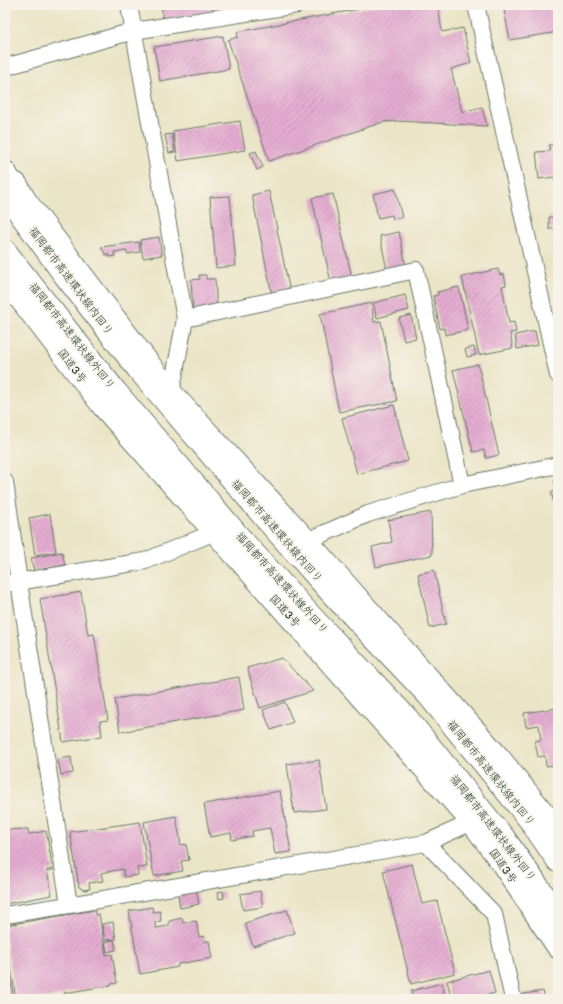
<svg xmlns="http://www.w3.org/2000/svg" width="563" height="1004" font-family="'Balsamiq Sans','Klee One',sans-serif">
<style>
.building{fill:url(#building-hatch)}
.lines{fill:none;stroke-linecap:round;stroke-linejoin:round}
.minor-casing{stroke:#667867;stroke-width:18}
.trunk-casing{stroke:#667867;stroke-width:24}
.motorway-casing{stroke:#667867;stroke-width:24}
.minor{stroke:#fff;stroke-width:16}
.trunk{stroke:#fff;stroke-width:22}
.motorway{stroke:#fff;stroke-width:22}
.labels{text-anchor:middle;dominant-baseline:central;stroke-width:3.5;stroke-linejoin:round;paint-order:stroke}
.street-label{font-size:11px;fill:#1f3d34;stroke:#f7f3e8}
</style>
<defs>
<pattern id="building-hatch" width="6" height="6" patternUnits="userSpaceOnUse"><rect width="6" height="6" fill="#e5add2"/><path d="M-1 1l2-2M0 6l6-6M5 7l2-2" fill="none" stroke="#b98eab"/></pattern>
</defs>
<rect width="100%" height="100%" fill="#f7f3e8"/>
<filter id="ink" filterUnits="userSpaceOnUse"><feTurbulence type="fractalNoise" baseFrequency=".025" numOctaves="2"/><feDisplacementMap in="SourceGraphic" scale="8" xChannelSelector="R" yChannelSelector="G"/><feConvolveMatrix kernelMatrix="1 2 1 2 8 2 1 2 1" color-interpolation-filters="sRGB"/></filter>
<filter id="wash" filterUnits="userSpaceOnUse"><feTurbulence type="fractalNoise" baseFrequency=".012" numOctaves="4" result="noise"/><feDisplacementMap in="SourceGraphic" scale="16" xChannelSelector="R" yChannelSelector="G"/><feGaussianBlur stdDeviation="0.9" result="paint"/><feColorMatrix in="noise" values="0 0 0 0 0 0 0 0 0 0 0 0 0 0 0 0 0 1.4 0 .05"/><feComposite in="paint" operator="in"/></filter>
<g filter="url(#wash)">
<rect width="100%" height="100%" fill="#ebe5c7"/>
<g id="blocks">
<!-- building -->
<path class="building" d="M 161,5 L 251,5 L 163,20 Z
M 380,5 L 438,5 L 442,32 L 463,28 L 471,63 L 451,69 L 462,112 L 482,107 L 487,126 L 398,121 L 383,122 L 269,161 L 228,40 L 238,37 L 237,32 Z
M 503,5 L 558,5 L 558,32 L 510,40 Z
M 223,36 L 229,69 L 160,81 L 154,47 Z
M 240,121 L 245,150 L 178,161 L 173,131 Z
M 172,134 L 175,152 L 169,153 L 165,135 Z
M 558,144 L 558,182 L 555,182 L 555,177 L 539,179 L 536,152 L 550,151 L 549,145 Z
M 256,151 L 263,167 L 257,170 L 250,153 Z
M 395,189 L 402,217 L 393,219 L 392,215 L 378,218 L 373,194 Z
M 269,191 L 290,292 L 272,295 L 252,195 Z
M 333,194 L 353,282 L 332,287 L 312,198 Z
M 230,196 L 236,266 L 216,268 L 210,197 Z
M 549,217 L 558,217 L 558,229 L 549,229 Z
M 399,232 L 407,271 L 388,275 L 380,236 Z
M 159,237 L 162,255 L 143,258 L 140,240 Z
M 139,242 L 140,252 L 127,254 L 127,251 L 114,252 L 115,256 L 109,257 L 108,254 L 106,255 L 101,247 Z
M 498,269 L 500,275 L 504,274 L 506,285 L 502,286 L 509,323 L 514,322 L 516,332 L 510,333 L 513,348 L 479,355 L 462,277 Z
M 199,275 L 206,275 L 206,279 L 215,279 L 217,311 L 193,313 L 191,280 L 200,279 Z
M 459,287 L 468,330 L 445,335 L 444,328 L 440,329 L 433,296 L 438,295 L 437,292 Z
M 405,295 L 409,310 L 377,318 L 373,303 Z
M 371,303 L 374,322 L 381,321 L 397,401 L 339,412 L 320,314 Z
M 411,315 L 416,338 L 404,341 L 399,318 Z
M 535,331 L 538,345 L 517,349 L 515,335 Z
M 474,347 L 476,355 L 467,357 L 465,349 Z
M 478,364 L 499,455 L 486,458 L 484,450 L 473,452 L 453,370 Z
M 394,405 L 408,461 L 357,474 L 342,418 Z
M 558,479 L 558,487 L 556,488 L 554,480 Z
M 558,491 L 558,502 L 554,503 L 551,492 Z
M 431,512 L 432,555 L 376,567 L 372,547 L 392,542 L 388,520 Z
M 50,514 L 56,552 L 35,555 L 29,518 Z
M 62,552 L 65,565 L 34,571 L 31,558 Z
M 434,570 L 446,624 L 430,628 L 418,574 Z
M 81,592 L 88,635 L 94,634 L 108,720 L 100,721 L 102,736 L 63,742 L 40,599 Z
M 282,658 L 313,691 L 260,708 L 247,668 Z
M 239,677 L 244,710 L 120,732 L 115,699 Z
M 285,702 L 293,722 L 271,730 L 263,710 Z
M 558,708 L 558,772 L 555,773 L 554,765 L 546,766 L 545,756 L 538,757 L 535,741 L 541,740 L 539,725 L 526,727 L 524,713 Z
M 71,757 L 73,773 L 61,775 L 58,759 Z
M 319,760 L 326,809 L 294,813 L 287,764 Z
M 280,791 L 291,852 L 275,854 L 270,828 L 252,831 L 253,836 L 232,840 L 231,833 L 210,837 L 204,804 Z
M 176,816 L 181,845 L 186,844 L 189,860 L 181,861 L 183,871 L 154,876 L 144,822 Z
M 140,822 L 147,867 L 137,868 L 138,875 L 124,877 L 123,869 L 101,873 L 103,881 L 89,883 L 90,889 L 84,890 L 79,887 L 70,832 Z
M 28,829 L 29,834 L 46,831 L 53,870 L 47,870 L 52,895 L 5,904 L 5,830 Z
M 412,864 L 422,904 L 437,901 L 455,973 L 411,984 L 383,871 Z
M 177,887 L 196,889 L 199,904 L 180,908 Z
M 223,891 L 224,898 L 219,899 L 218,892 Z
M 260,891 L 263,907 L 243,910 L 240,894 Z
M 152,907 L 153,912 L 160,911 L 161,921 L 155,922 L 156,928 L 169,926 L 169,921 L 182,918 L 183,923 L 196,921 L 199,937 L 204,936 L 205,941 L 209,941 L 212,958 L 178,964 L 178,967 L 140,974 L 129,911 Z
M 95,910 L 95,915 L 99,914 L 106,955 L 112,954 L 117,983 L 111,984 L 112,985 L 64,993 L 65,995 L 41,999 L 16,999 L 5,933 L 5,928 L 7,928 L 6,925 Z
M 287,910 L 295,933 L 253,946 L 245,923 Z
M 113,922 L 116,939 L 105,940 L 102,924 Z
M 114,940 L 116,950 L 107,952 L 105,942 Z
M 489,970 L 495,993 L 471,999 L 452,999 L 447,981 Z
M 10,978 L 14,999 L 5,999 L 5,979 Z
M 442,983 L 446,999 L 413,999 L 411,991 Z
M 543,991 L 545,999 L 524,999 L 523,994 Z"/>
</g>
</g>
<g filter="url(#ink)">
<use href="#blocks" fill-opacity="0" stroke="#667867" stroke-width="1"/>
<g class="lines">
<defs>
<path id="minor" d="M 129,5 L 185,319 L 171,393
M 476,5 L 558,375
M 5,67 L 134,31 L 297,5
M 185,319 L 416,270 L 462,485
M 5,482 L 19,582 L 69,905
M 307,541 L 368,514 L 462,485 L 558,465
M 5,584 L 145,561 L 215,532
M 426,843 L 494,914 L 513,999
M 5,915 L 69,905 L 426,843 L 472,822"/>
<path id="trunk" d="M 16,184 L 25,200 L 171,393 L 307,541 L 500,759 L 558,831
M 5,279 L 103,406 L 472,822 L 502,863 L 558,947"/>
<path id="motorway" d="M 5,172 L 23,204
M 5,193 L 63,273 L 138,369 L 265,518 L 334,596 L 429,696 L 529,819 L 558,861
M 5,251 L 116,392 L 241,539 L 312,617 L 407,718 L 504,838 L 558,915"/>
</defs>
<!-- minor casing -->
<use href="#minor" class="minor-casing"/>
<!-- trunk casing -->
<use href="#trunk" class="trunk-casing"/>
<!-- motorway casing -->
<use href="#motorway" class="motorway-casing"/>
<!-- minor -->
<use href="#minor" class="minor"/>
<!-- trunk -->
<use href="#trunk" class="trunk"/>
<!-- motorway -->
<use href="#motorway" class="motorway"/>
</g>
</g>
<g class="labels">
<!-- street labels -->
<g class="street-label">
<text transform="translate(71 281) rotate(53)">福岡都市高速環状線内回り</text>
<text transform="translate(72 336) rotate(52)">福岡都市高速環状線外回り</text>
<text transform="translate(72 366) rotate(53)">国道3号</text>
<text transform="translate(277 531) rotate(49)">福岡都市高速環状線内回り</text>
<text transform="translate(282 583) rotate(48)">福岡都市高速環状線外回り</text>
<text transform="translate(285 611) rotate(48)">国道3号</text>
<text transform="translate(491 773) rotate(51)">福岡都市高速環状線内回り</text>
<text transform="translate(493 828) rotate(52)">福岡都市高速環状線外回り</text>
<text transform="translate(503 866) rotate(55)">国道3号</text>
</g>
</g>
<!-- margin -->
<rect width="563" height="1004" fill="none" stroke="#f7f3e8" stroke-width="20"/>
</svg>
